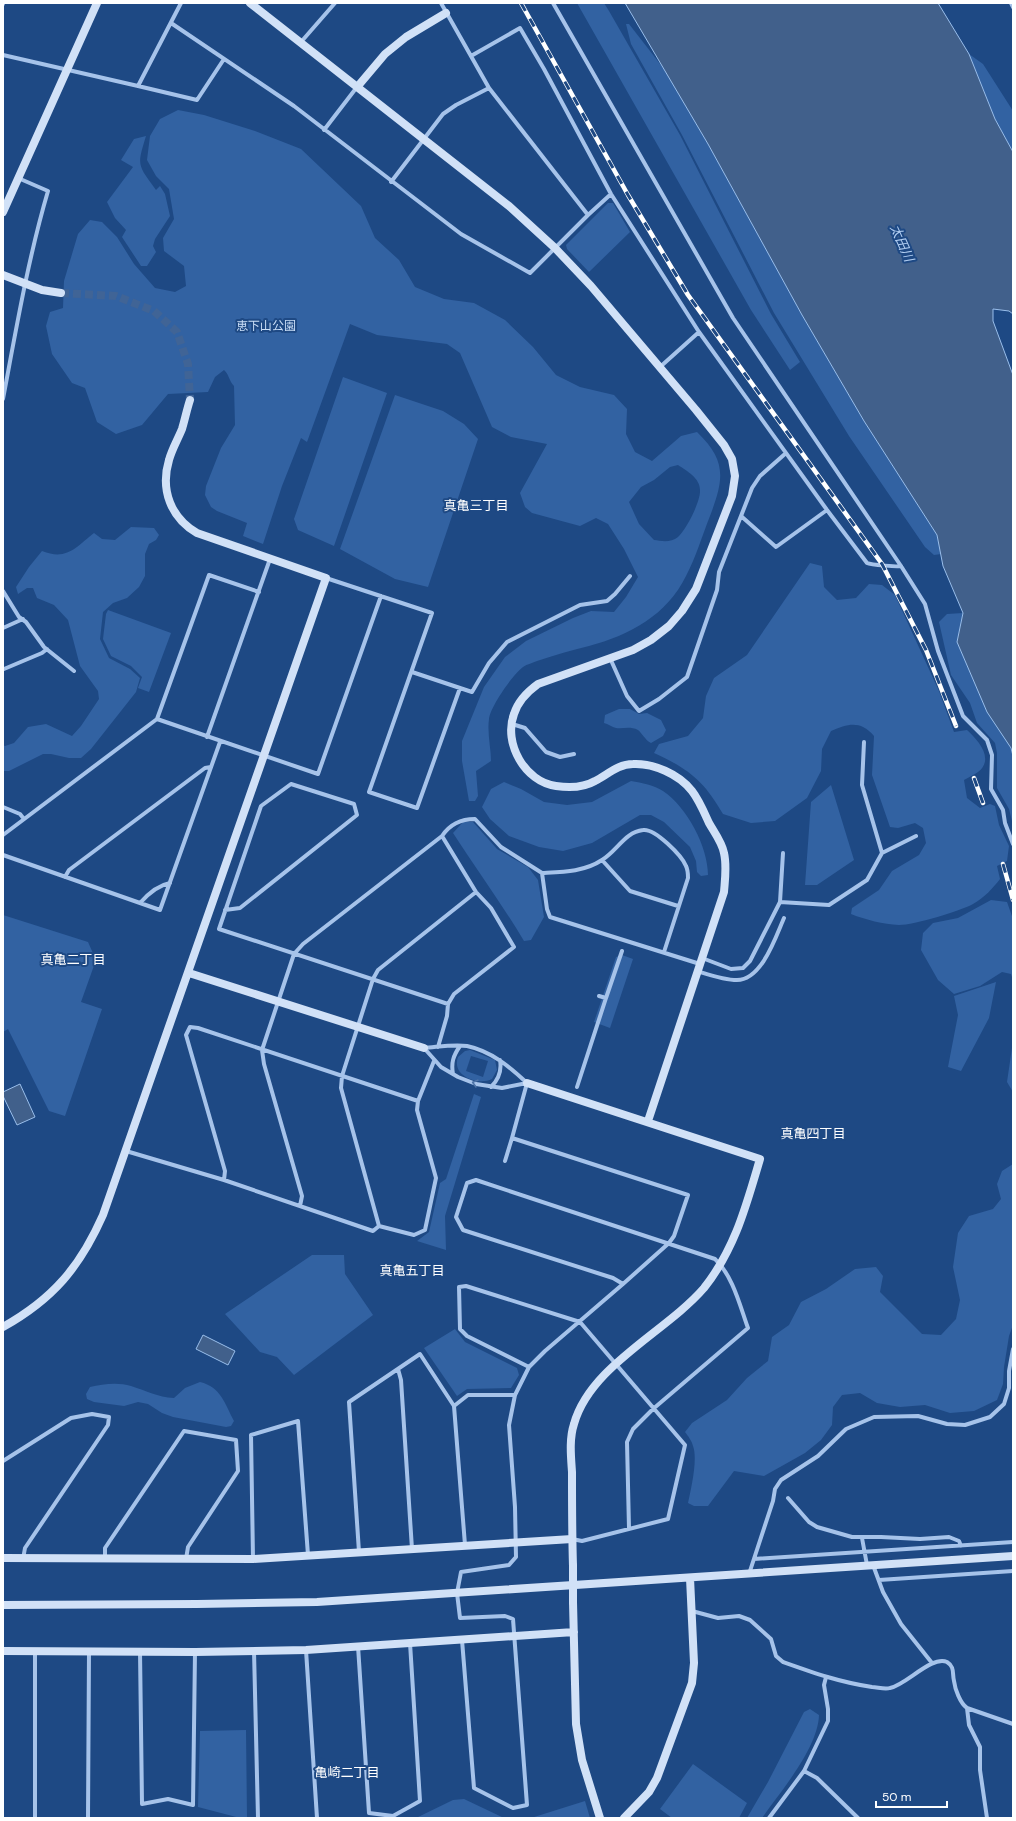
<svg xmlns="http://www.w3.org/2000/svg" width="1016" height="1821" font-family="'DM Sans','Noto Sans JP',sans-serif">
<style>
.green{fill:#3262a2;fill-rule:evenodd}
.water{fill:#41608b;stroke:#99beeb}
.lines{fill:none;stroke-linecap:round;stroke-linejoin:round}
.secondary-tunnel{stroke:#406496;stroke-width:8;stroke-dasharray:8 4;stroke-linecap:butt}
.street{stroke:#a6c3ea;stroke-width:4}
.secondary{stroke:#d1e1f7;stroke-width:8}
.rail-casing{stroke:#fff;stroke-width:4.5}
.rail{stroke:#1e4984;stroke-width:3;stroke-dasharray:9;stroke-linecap:butt}
.secondary-bridge{stroke:#d1e1f7;stroke-width:8}
.oneway{stroke:#4e74a8}
.labels{text-anchor:middle;dominant-baseline:central;stroke-width:4;stroke-linejoin:round;paint-order:stroke}
.park-label{font-size:12px;fill:#cadef7;stroke:#1e4984}
.water-label{font-size:13px;font-style:italic;fill:#b1cdf1;stroke:#1e4984}
.neighbourhood-label{font-size:13px;fill:#fff;stroke:#1e4984}
</style>
<rect width="100%" height="100%" fill="#1e4984"/>
<!-- green -->
<path class="green" d="M 577,3 L 604,3 L 609,11 L 680,135 L 771,314 L 800,362 L 790,370 L 751,310 Z
M 626,24 L 629,24 L 664,69 L 708,144 L 802,315 L 864,421 L 937,535 L 941,554 L 934,555 L 925,547 L 849,436 L 774,313 L 682,135 L 631,44 Z
M 969,54 L 983,64 L 1013,111 L 1013,152 L 995,119 Z
M 178,110 L 204,115 L 255,131 L 301,149 L 361,206 L 375,238 L 399,260 L 415,287 L 444,299 L 474,303 L 505,320 L 533,347 L 556,375 L 580,387 L 614,395 L 627,409 L 626,434 L 635,452 L 652,461 L 681,436 L 697,432 C 727,461 724,479 710,516 C 702,536 696,557 686,576 C 667,615 630,635 589,646 C 572,650 555,655 537,661 C 533,663 527,664 523,667 C 513,674 490,707 489,719 C 487,733 491,748 491,761 L 476,771 L 478,796 L 475,801 L 469,801 L 462,761 L 462,741 L 484,687 L 505,657 L 526,641 L 573,618 L 591,611 L 614,612 L 626,597 L 638,577 L 624,549 L 608,524 L 596,518 L 580,526 L 532,513 L 525,507 L 520,493 L 547,444 L 511,437 L 492,427 L 460,353 L 447,344 L 377,335 L 350,324 L 307,442 L 301,438 L 282,486 L 263,544 L 243,536 L 247,523 L 217,511 L 211,507 L 205,495 L 206,486 L 221,448 L 235,425 L 234,386 C 229,381 229,374 224,370 L 215,377 L 208,392 L 168,394 L 142,425 L 116,434 L 97,422 L 85,388 L 72,383 L 52,354 L 46,326 L 50,312 L 63,308 L 64,281 L 78,234 L 90,220 L 102,222 L 117,237 L 134,264 L 155,288 L 175,292 L 186,286 L 184,266 L 164,251 L 163,238 L 174,219 L 169,189 L 156,176 L 147,160 L 150,136 L 160,119 ZM 678,465 C 687,471 700,478 700,490 C 701,501 686,530 678,537 C 671,543 661,541 654,540 L 639,524 L 629,502 L 641,487 L 654,480 L 670,467 Z
M 146,136 C 137,166 137,164 156,190 L 160,186 L 165,194 L 170,216 L 155,239 L 153,246 L 156,252 L 147,266 L 141,266 L 122,237 L 126,230 L 115,218 L 107,202 L 133,167 L 121,160 L 134,139 Z
M 608,203 L 613,203 L 630,232 L 589,272 L 567,249 L 566,245 Z
M 343,377 L 387,393 L 334,546 L 298,530 L 294,519 Z
M 395,395 L 443,411 L 464,424 L 478,439 L 428,587 L 395,579 L 340,549 Z
M 131,527 L 154,528 L 159,535 L 156,540 L 149,544 L 145,554 L 145,576 L 139,587 L 127,598 L 113,603 L 103,612 L 100,639 L 109,658 L 130,669 L 140,678 L 136,692 L 91,749 L 81,758 L 69,758 L 51,754 L 43,754 L 9,771 L 3,771 L 3,745 L 5,746 L 14,743 L 28,727 L 46,724 L 72,736 L 81,726 L 99,699 L 98,691 L 80,666 L 68,620 L 54,605 L 37,598 L 33,588 L 27,588 L 18,594 L 16,587 L 29,567 L 42,551 C 67,561 76,547 94,533 L 102,539 L 115,540 Z
M 810,563 L 822,566 L 824,587 L 837,600 L 856,598 L 869,584 L 882,585 L 895,595 L 939,691 L 954,732 L 967,730 C 978,740 995,759 978,772 C 974,775 969,777 964,780 L 967,798 L 980,808 L 990,804 L 995,806 L 999,825 L 1009,846 L 1007,861 L 997,866 L 1000,879 C 993,888 984,898 973,904 C 960,911 914,925 899,925 C 883,924 866,920 851,914 L 852,908 L 879,890 L 892,871 L 919,855 L 926,843 L 923,828 L 915,823 L 898,828 L 890,827 L 872,775 L 874,736 C 860,720 848,724 831,731 L 822,749 L 821,771 L 807,798 L 775,821 L 751,823 L 723,814 C 704,781 689,769 654,753 L 659,744 L 688,736 L 703,718 L 706,696 L 714,678 L 747,655 Z
M 108,610 L 171,633 L 149,692 L 138,688 L 142,677 L 131,666 L 111,656 L 103,639 L 106,614 Z
M 963,613 L 957,642 L 1011,749 L 1013,756 L 1013,825 L 1009,809 L 997,788 L 997,753 L 995,743 L 977,723 L 970,703 L 951,675 L 939,622 L 947,614 Z
M 619,709 L 630,709 L 639,714 L 647,713 L 661,720 L 666,730 L 663,736 L 651,743 C 645,740 642,733 638,730 C 630,726 623,729 616,728 C 612,727 608,724 604,723 L 605,715 Z
M 631,781 C 642,783 654,785 663,791 C 687,807 708,847 708,875 L 701,876 L 697,872 L 696,861 L 690,847 L 664,822 L 651,815 L 640,815 L 592,843 L 563,851 L 539,847 L 509,836 L 490,819 L 482,807 L 491,789 L 504,782 L 521,789 L 544,802 L 567,805 L 592,802 Z
M 831,785 L 854,860 L 817,885 L 805,885 L 811,802 Z
M 463,822 L 473,822 L 497,849 L 528,867 L 538,880 L 544,917 L 531,940 L 524,941 C 502,904 476,869 453,833 Z
M 991,900 L 1007,902 L 1013,919 L 1013,980 L 1011,974 L 1002,972 L 980,986 L 954,994 L 938,980 L 921,950 L 923,933 L 933,923 L 958,918 Z
M 3,915 L 88,942 L 96,960 L 81,1002 L 102,1009 L 65,1116 L 49,1111 L 8,1029 L 3,1032 Z
M 622,955 L 633,959 L 610,1028 L 594,1022 L 616,957 Z
M 996,982 L 989,1018 L 961,1071 L 948,1067 L 958,1015 L 954,996 Z
M 1013,1041 L 1013,1092 L 1007,1082 Z
M 470,1050 L 495,1060 L 497,1070 L 492,1079 C 478,1086 451,1076 458,1057 L 465,1051 ZM 471,1056 L 488,1061 L 483,1077 L 466,1071 Z
M 474,1094 L 481,1097 L 445,1216 L 446,1250 L 417,1241 L 429,1232 L 440,1183 L 446,1179 Z
M 1013,1164 L 1013,1325 L 1009,1336 L 1004,1367 L 1003,1384 L 997,1400 L 974,1411 L 950,1413 L 925,1405 L 900,1407 L 877,1403 L 860,1393 L 842,1395 L 833,1407 L 832,1425 L 821,1440 L 805,1453 L 764,1476 L 734,1471 L 708,1506 L 694,1506 L 688,1503 C 691,1489 698,1459 693,1446 C 692,1441 688,1436 685,1432 L 692,1423 L 727,1400 L 747,1378 L 768,1361 L 772,1337 L 789,1325 L 801,1302 L 826,1289 L 855,1269 L 876,1267 L 883,1276 L 880,1292 L 922,1334 L 941,1335 L 956,1319 L 960,1300 L 953,1267 L 958,1233 L 969,1216 L 993,1209 L 1001,1199 L 997,1184 L 1002,1171 Z
M 312,1255 L 344,1255 L 345,1274 L 373,1315 L 294,1375 L 277,1357 L 260,1352 L 225,1314 Z
M 455,1329 L 465,1342 L 517,1368 L 519,1375 L 511,1388 L 467,1389 L 457,1396 L 424,1348 Z
M 200,1382 C 221,1387 225,1404 234,1421 L 231,1426 L 226,1427 L 173,1417 L 162,1413 L 148,1404 L 138,1402 L 124,1406 L 94,1402 L 87,1399 L 86,1394 L 90,1387 C 103,1384 118,1382 131,1386 C 147,1391 157,1397 174,1398 L 185,1388 Z
M 810,1709 L 819,1715 C 818,1748 781,1791 762,1818 L 747,1818 L 768,1782 L 804,1712 Z
M 246,1730 L 247,1818 L 240,1818 L 198,1807 L 200,1731 Z
M 693,1764 L 747,1803 L 739,1818 L 672,1818 L 660,1809 Z
M 464,1799 L 504,1818 L 416,1818 L 453,1800 Z
M 585,1801 L 590,1818 L 529,1818 L 531,1818 Z"/>
<!-- water -->
<path class="water" d="M 625,3 L 938,3 L 969,54 L 995,119 L 1013,152 L 1013,314 L 1009,311 L 993,309 L 993,321 L 1013,375 L 1013,756 L 1011,748 L 987,712 L 957,642 L 963,613 L 943,566 L 937,535 L 864,421 L 802,315 L 708,144 Z
M 20,1084 L 35,1117 L 17,1125 L 3,1096 L 3,1092 Z
M 203,1335 L 235,1351 L 228,1365 L 196,1349 Z"/>
<g class="lines">
<!-- secondary-tunnel -->
<path class="secondary-tunnel" d="M 61,293 L 116,296 L 154,311 L 177,332 L 188,364 L 190,400"/>
<!-- street -->
<path class="street" d="M 441,3 L 489,88 L 588,215
M 553,3 L 733,318 L 901,566 L 925,604 L 938,651 L 963,716 L 987,740 L 992,755 L 991,789 L 1003,810 L 1005,823 L 1013,844
M 1011,3 L 1013,7
M 3,4 L 3,3
M 171,23 L 294,106 L 461,234 L 530,273 L 588,215 L 611,194
M 301,42 L 335,3
M 3,55 L 138,86 L 181,3
M 471,56 L 520,28 L 544,69 L 611,194 L 699,332 L 827,510 L 867,563 C 871,565 899,567 901,566
M 138,86 L 197,100 L 224,59
M 324,130 L 357,87
M 391,182 L 443,114 L 456,105 L 489,88
M 660,367 L 699,332
M 3,399 C 16,330 28,259 48,191 L 18,178
M 741,516 L 776,547 L 827,510
M 326,578 L 432,613 L 369,792 L 417,808 L 460,688
M 3,591 L 19,617 L 26,622 L 44,647 L 74,671
M 3,628 L 23,619
M 610,658 L 627,696 L 639,711 L 659,699 L 687,677 L 717,590 L 719,572 L 752,488 L 760,476 L 786,453
M 4,669 L 42,653 L 47,649
M 412,672 L 472,692 L 489,663 L 507,642 L 580,605 L 607,601 L 615,594 L 630,576
M 157,719 L 318,774 L 381,596
M 512,724 L 525,728 L 546,752 L 560,757 L 574,754
M 207,737 L 270,559
M 3,807 L 20,814 L 24,819
M 3,835 L 157,719 L 209,575 L 259,592
M 882,853 L 916,836
M 3,855 L 160,910 L 220,742
M 602,860 L 630,891 L 678,906
M 542,873 C 562,872 584,872 602,860 C 617,851 625,832 643,830 C 655,828 682,856 686,866 C 688,870 688,874 688,878 L 664,952
M 65,877 L 69,870 L 205,768 L 211,767
M 780,902 L 829,905 L 867,880 L 882,853 L 862,785 L 864,742
M 140,903 C 148,894 159,885 170,883
M 225,910 L 240,908 L 357,815 L 354,804 L 291,784 L 261,806 L 219,929 L 448,1004
M 702,958 L 731,969 L 743,968 L 750,961 L 780,902 L 783,853
M 697,971 C 710,975 724,980 737,980 C 762,980 776,936 784,918
M 606,998 L 622,951
M 438,1047 L 447,1016 L 448,1004 L 454,994 L 514,947 L 491,908 L 476,892 L 442,836
M 424,1048 L 441,1067 L 458,1077 L 476,1084 L 502,1088 L 527,1083
M 424,1048 C 438,1047 453,1044 467,1046 C 491,1051 510,1067 527,1083
M 453,1074 C 451,1063 453,1056 460,1046
M 491,1087 C 499,1079 502,1071 500,1060
M 577,1087 L 606,998 L 599,996
M 126,1151 L 224,1180 L 373,1231 L 379,1226 L 414,1235 L 425,1230 L 436,1178 L 417,1110 L 418,1101 L 434,1061
M 505,1161 L 512,1138
M 224,1180 L 225,1171 L 186,1035 L 190,1027 L 198,1028 L 418,1101
M 300,1206 L 302,1196 L 264,1064 L 262,1050 L 294,954 L 303,944 L 442,836 C 450,824 461,819 475,819 L 501,847 L 542,873 L 547,909 L 550,917 L 700,964
M 379,1226 L 341,1088 L 342,1076 L 373,979 L 378,970 L 476,892
M 623,1284 L 613,1278 L 463,1230 L 456,1217 L 467,1183 L 476,1180 L 715,1259 C 733,1276 740,1306 748,1328 L 653,1409 L 633,1429 L 627,1442 L 629,1528
M 529,1367 L 467,1336 L 460,1329 L 459,1287 L 466,1286 L 580,1322 L 685,1445 L 668,1519 L 582,1541 L 572,1539
M 398,1369 L 401,1380 L 412,1549
M 454,1406 L 468,1395 L 515,1395
M 3,1461 L 71,1418 L 92,1414 L 109,1417 L 108,1425 L 25,1548 L 23,1559
M 788,1498 L 809,1522 L 817,1527 L 852,1537 L 881,1537 L 920,1539 L 949,1537 L 959,1541 L 961,1546
M 862,1538 L 867,1565
M 359,1552 L 349,1402 L 420,1354 L 454,1406 L 465,1545
M 105,1558 L 105,1548 L 184,1431 L 236,1440 L 238,1471 L 188,1547 L 186,1559
M 253,1559 L 251,1435 L 298,1421 L 308,1555
M 754,1559 L 1013,1542
M 873,1565 L 883,1592 L 901,1624 L 932,1663
M 749,1574 L 773,1501 L 775,1489 L 781,1480 L 818,1456 L 846,1429 L 874,1417 L 918,1416 L 947,1424 L 965,1425 L 990,1417 L 1004,1404 L 1009,1388 L 1009,1371 L 1013,1349
M 879,1580 L 1013,1571
M 692,1611 L 718,1618 L 739,1616 L 750,1620 L 771,1639 L 776,1656 L 783,1662 C 814,1673 839,1682 872,1687 C 877,1687 885,1690 890,1688 C 906,1685 932,1655 947,1662 C 955,1667 952,1673 954,1681 C 955,1689 960,1703 967,1708 L 1013,1724
M 462,1640 L 474,1788 L 513,1808 L 527,1805 L 513,1619 L 505,1616 L 460,1618 L 457,1593 L 461,1572 L 509,1565 L 516,1557 L 515,1507 L 509,1425 L 515,1395 L 529,1367 L 545,1351 L 623,1284 L 669,1243 L 674,1236 L 688,1195 L 512,1138 L 527,1083
M 358,1646 L 369,1813 L 393,1816 L 420,1801 L 410,1643
M 306,1650 L 317,1818
M 35,1651 L 35,1818
M 140,1651 L 142,1804 L 168,1799 L 193,1805 L 195,1652
M 254,1651 L 258,1818
M 967,1708 L 969,1725 L 980,1747 L 980,1770 L 987,1818
M 804,1771 L 817,1778 L 858,1818
M 88,1818 L 89,1652
M 769,1818 L 804,1771 L 828,1721 L 828,1709 L 824,1685 L 826,1677"/>
<!-- secondary -->
<path class="secondary" d="M 250,3 L 509,206 L 555,248 L 591,286 L 696,410 L 724,445 L 732,459 L 735,476 L 732,496 L 696,589 L 682,611 L 669,626 L 651,640 L 633,650 L 538,684 C 527,692 518,701 514,714 C 503,743 525,782 556,786 C 570,788 583,788 595,781 C 607,775 618,764 633,764 C 653,763 679,774 692,791 C 699,800 704,812 709,823 C 714,832 722,842 724,853 C 727,866 725,879 724,892 L 648,1121
M 358,86 L 385,54 L 406,37 L 446,13
M 3,212 L 97,3
M 3,275 L 42,290 L 61,293
M 189,973 L 424,1048
M 527,1083 L 760,1159 C 746,1206 735,1249 704,1288 C 666,1332 590,1366 574,1424 C 569,1439 571,1457 572,1472 C 572,1503 572,1535 573,1566
M 3,1327 C 53,1299 80,1267 103,1215 L 326,578 L 197,533 C 171,518 160,490 169,460 C 172,449 178,439 182,429 C 185,419 187,409 190,400
M 3,1558 L 253,1559 L 572,1539
M 573,1602 L 576,1724 L 582,1760 L 600,1818
M 3,1605 L 197,1604 L 317,1602 L 1013,1556
M 3,1651 L 195,1652 L 306,1650 L 574,1632
M 624,1818 L 649,1792 L 657,1778 L 692,1683 L 694,1663 L 690,1578"/>
<defs>
<path id="rail" d="M 521,3 L 628,195 L 688,295 L 882,564 L 926,650 L 956,726
M 974,778 L 983,803
M 1003,864 L 1013,900"/>
</defs>
<!-- rail casing -->
<use href="#rail" class="rail-casing"/>
<!-- rail -->
<use href="#rail" class="rail"/>
<!-- secondary-bridge -->
<path class="secondary-bridge" d="M 573,1566 L 573,1602"/>
</g>
<!-- one-way arrows -->
<defs><path id="oneway-chevron" d="M-2-3.5L2.5 0L-2 3.5" fill="none" stroke-width="1.6" stroke-linecap="round" stroke-linejoin="round"/></defs>
<use class="oneway" href="#oneway-chevron" transform="translate(475 1083) rotate(-164)"/>
<g class="labels">
<!-- park labels -->
<g class="park-label">
<text x="266" y="326">恵下山公園</text>
</g>
<!-- water labels -->
<g class="water-label">
<text transform="translate(902 243) rotate(66)">太田川</text>
</g>
<!-- neighbourhood labels -->
<g class="neighbourhood-label">
<text x="476" y="505">真亀三丁目</text>
<text x="73" y="959">真亀二丁目</text>
<text x="813" y="1133">真亀四丁目</text>
<text x="412" y="1270">真亀五丁目</text>
<text x="347" y="1772">亀崎二丁目</text>
</g>
</g>
<!-- border -->
<rect width="1016" height="1821" fill="none" stroke="#ffffff" stroke-width="8"/>
<!-- scale -->
<path d="M876 1801v6h71v-6" fill="none" stroke="#ffffff" stroke-width="2"/>
<text x="882" y="1801" font-size="12" fill="#ffffff" stroke="#1e4984" stroke-width="3" paint-order="stroke">50 m</text>
</svg>
